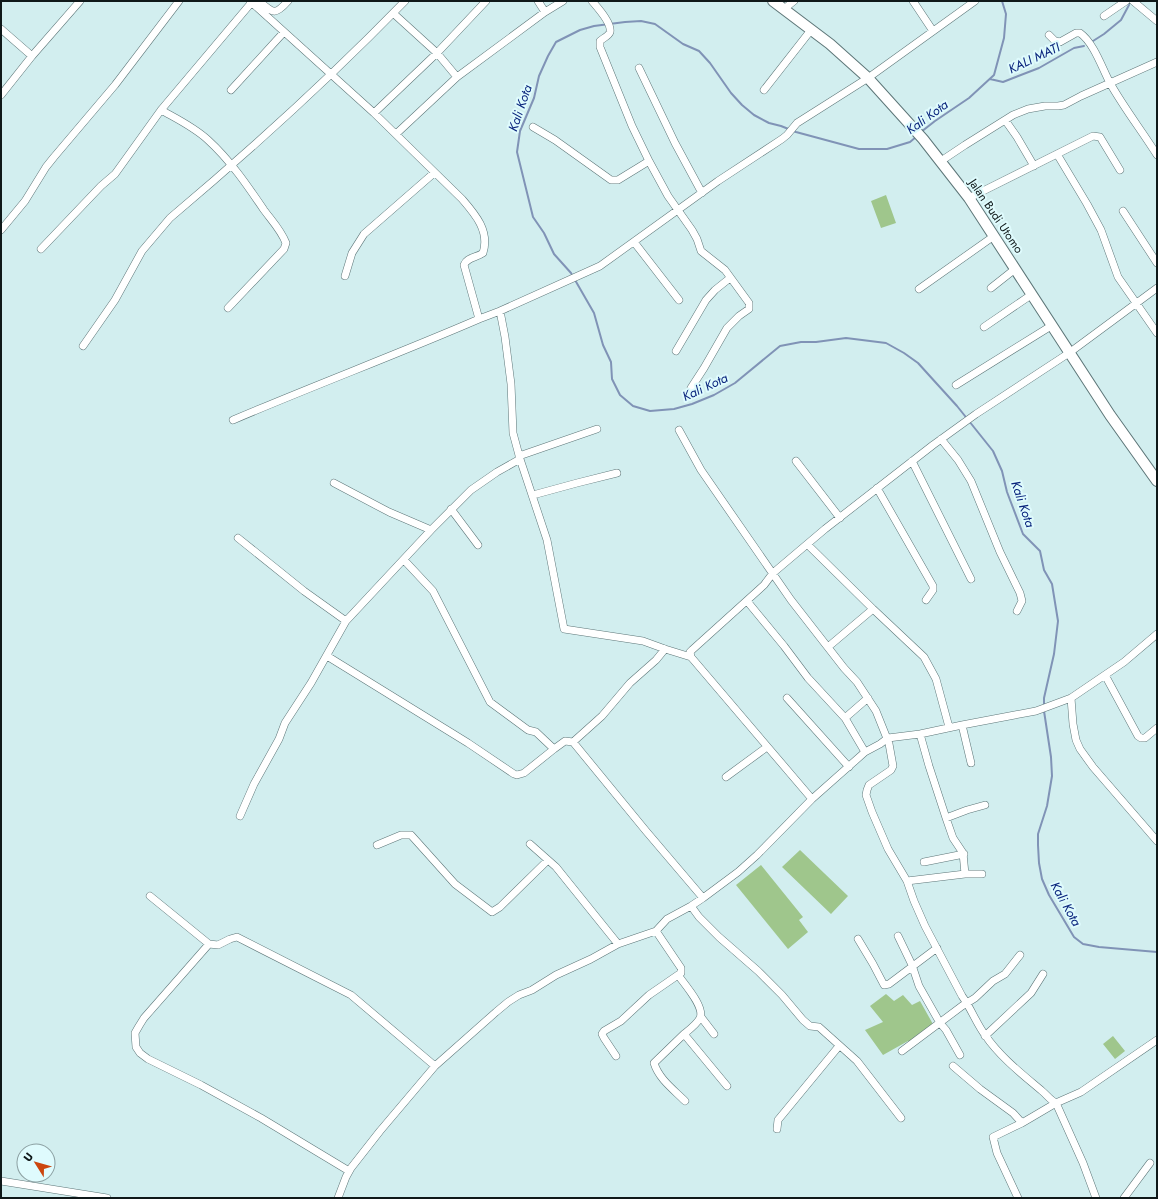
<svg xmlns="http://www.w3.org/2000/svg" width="1158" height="1199" font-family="Jost,sans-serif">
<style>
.green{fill:#9fc68c}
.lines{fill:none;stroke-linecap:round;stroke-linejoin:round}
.stream{stroke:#8093b6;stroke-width:2}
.street-casing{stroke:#5d7678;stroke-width:8}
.secondary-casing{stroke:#5d7678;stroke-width:12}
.street{stroke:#fff;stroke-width:7}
.secondary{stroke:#fff;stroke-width:10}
.labels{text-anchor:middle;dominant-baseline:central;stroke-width:4;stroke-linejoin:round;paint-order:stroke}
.street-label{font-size:12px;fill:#0f1819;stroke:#dffbfd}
.water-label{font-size:13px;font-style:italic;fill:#0a257d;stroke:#dffbfd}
</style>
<rect width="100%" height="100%" fill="#d2eeef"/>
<!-- green -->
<path class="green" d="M 886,195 L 896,223 L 881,228 L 871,201 Z
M 800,850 L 848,896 L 831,914 L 782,867 Z
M 761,865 L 803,917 L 799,920 L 808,932 L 788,949 L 736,885 Z
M 886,994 L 894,1001 L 903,995 L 912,1005 L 920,1001 L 934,1026 L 912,1044 L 908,1041 L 883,1055 L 865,1030 L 883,1022 L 870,1006 Z
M 1113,1036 L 1125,1051 L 1115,1059 L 1103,1044 Z"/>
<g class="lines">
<!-- stream -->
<path class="stream" d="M 1093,41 L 1104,34 L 1121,20 L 1129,5
M 990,79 L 1003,82 L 1039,68 L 1074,48 L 1084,46
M 921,132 L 935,121 L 969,98 L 994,75 L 1004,38 L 1006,14 L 1002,1
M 916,137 L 910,142 L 887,149 L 859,149 L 796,132 L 781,126 L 769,123 L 754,115 L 742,105 L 731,93 L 710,63 L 699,51 L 683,44 L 655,24 L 641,21 L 625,22 L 594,26 L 580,30 L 556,42 L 548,56 L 539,76 L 534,98 L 520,131 L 517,152 L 533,217 L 544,233 L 554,254 L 571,273 L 594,313 L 603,345 L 611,362 L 612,379 L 620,395 L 633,406 L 650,411 L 674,409 L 692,404 L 714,395 L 735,383 L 780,346 L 801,342 L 816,342 L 846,338 L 886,343 L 904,353 L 918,363 L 957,406 L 993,451 L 1002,471 L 1007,492 L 1023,534 L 1040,551 L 1044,570 L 1052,584 L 1058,621 L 1054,654 L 1044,698 L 1044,706
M 1044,711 L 1051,757 L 1052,776 L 1047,806 L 1038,834 L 1038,845 L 1039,863 L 1042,879 L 1049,895 L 1074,937 L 1083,944 L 1099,947 L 1157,952"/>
<defs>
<path id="street" d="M 250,1 L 374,113 L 462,199 C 475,214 490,231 483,253 C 476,258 467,257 464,265 L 479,319 L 500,311 L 600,266 L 718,181 L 782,139 L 787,135 L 797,123 L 868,78 L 975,1
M 259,1 C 273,13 275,16 288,1
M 538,1 L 545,12
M 592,1 C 597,7 612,23 610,32 C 609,36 603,38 600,41 L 600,47 L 632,126 L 649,161 L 668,196 L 692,230 L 697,239 L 701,251 L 725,270 L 749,303 L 749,309 L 739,316 L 727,328 L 704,368 L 691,388
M 913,1 L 933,31
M 1133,1 L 1157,21
M 784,9 L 794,1
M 393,13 L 437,53 L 457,77
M 1104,16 L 1126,1
M 1,29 L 32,56
M 1049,35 L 1055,41 L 1060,42 L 1076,33 L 1080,33 C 1094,43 1102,68 1110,83 C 1124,108 1142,131 1157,155
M 639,68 L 675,143 L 702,193
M 231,90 L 284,32
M 764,90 L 811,30
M 1,95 L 32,56 L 80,1
M 161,110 C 177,119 194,127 208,140 C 230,160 247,185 264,210 C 272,221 281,230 286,243 L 284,249 L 228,308
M 374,113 L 437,53 L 486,1
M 1005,120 L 1017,137 L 1034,166
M 533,127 L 555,140 L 611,180 L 618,180 L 649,161
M 396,134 L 457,77 L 545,12 L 563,1
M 1057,154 L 1087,204 L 1101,230 L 1118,277 L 1157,333
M 941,161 L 965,145 L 1013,115 L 1028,109 L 1045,106 L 1058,106 L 1064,105 L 1081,96 L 1157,62
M 969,198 L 1093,136 L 1100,137 L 1120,170
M 1123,211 L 1157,263
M 1,230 L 25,201 L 46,167 L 54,157 L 115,85 L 179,1
M 634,242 L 679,300
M 41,249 L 101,186 L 115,174 L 161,110 L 252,2
M 345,276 L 352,253 L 364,234 L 434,173
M 991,288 L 1015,269
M 919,289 L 994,236
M 500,311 L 505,337 L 511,384 L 513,433 L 520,459 L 547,540 L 564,629 L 643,641 L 665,649 L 691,657
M 984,327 L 1031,295
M 83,346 L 115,300 L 142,251 L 170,218 C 252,149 331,77 405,1
M 676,351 L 706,300 L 715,290 L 730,278
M 956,385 L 1051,326
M 233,420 C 315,385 398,354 479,319
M 679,430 L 701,470 L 791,600 L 844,668 L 857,682 L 876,711 L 886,736 L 888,738 L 893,766 L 891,770 L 869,785 L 867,790 L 866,795 L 872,812 L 888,849 L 907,881 L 914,901 L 925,926 L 962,996 C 971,1008 976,1023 985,1035 C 1000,1057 1022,1074 1042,1091 C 1047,1095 1050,1100 1056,1103 L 1083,1163 L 1096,1198
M 941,439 L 958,460 L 971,481 L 1000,552 L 1020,593 L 1022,601 L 1017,611
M 519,456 L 597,429
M 796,461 L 840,518
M 912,461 L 971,579
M 334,483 L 389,512 L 431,530
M 877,488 L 933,586 L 933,590 L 926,600
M 533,495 L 577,483 L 617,473
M 451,509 L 478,545
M 238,538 L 304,591 L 346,621
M 808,545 L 873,609 L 924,657 L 936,679 L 949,727
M 404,560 L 433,591 L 490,702 L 528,730 L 536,732 L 554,749 L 565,741 L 573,742 L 646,831 L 703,898
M 747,601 L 784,646 L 808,678 L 845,718 L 865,752
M 828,647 L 873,609
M 327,656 L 468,743 L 514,774 L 517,775 L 524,773 L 554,749
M 1105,675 L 1138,736 L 1141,738 L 1145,738 L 1157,728
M 787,698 L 849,767
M 1071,698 L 1073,724 L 1076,740 L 1080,749 L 1093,767 L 1157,841
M 845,718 L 868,698
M 962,725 L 971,763
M 920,734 L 929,766 L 946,818 L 953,838 L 963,853 L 965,874
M 573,742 L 602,716 L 630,683 L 656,660 L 665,649
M 726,777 L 767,747
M 812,799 L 691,657 L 690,652 L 692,650 L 764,585 L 773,573 L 825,529 L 933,445 L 976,414 L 1069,353 L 1157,288
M 240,816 L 254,784 L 279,739 L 285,723 L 311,683 L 346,621 L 431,530 L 471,490 L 497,472 L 520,459
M 946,818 L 967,810 L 985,805
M 530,844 L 556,867 L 618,944
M 377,845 L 401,835 L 411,835 L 455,884 L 492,912 L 500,907 L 548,860
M 924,862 L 964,854
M 907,881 L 965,874 L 982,874
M 150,896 L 209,944 L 218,945 L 230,939 L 237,937 L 351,995 L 435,1066
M 691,906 L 699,917 L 719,937 L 758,971 L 782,995 L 803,1020 L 810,1026 L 819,1027 L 857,1061 L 901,1118
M 656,931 L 681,968 L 681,973 L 678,975 C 685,985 705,1007 700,1018 C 697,1024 689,1030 684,1034
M 898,936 L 912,965 L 919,986 L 940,1023 L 946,1030 L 960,1055
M 858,939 L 873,964 L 884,985 L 889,984 L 937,948
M 209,944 L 144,1018 L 139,1026 L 135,1033 L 136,1047 L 140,1053 L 148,1059 L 201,1085 L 261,1118 L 349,1171
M 701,1017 L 714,1034
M 985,1036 L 1031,993 L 1043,974
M 902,1051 L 962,1006 L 975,998 L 993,981 L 1005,974 L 1020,955
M 616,1056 L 604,1038 L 602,1034 L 604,1031 L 621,1021 L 649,995 L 678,975
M 953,1066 L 980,1089 L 1013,1113 L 1022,1123
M 685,1101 C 673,1089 659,1079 654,1063 L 684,1034 L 727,1086
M 777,1129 L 778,1120 L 839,1046
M 1,1181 L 107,1198
M 338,1198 L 346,1177 L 351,1168 L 380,1131 L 435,1066 L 496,1012 L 508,1002 L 519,995 L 532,990 L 556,975 L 591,959 L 618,944 L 656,931 L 667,919 L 691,906 L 703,898 L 738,872 L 757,855 L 812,799 L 865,752 L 880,744 L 888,738 L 920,734 L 962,725 L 1036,711 L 1071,698 L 1124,662 L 1157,634
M 1018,1198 L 997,1153 L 993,1137 L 1022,1123 L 1056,1103 L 1081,1092 L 1157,1040
M 1124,1198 L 1150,1163"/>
<path id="secondary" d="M 773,1 L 830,44 L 868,78 L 923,139 L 969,198 L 1110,415 L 1157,481"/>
</defs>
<!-- street casing -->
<use href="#street" class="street-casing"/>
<!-- secondary casing -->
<use href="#secondary" class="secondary-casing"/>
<!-- street -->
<use href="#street" class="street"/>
<!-- secondary -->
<use href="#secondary" class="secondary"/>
</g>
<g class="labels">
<!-- street labels -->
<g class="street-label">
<text transform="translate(996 216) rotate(56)">Jalan Budi Utomo</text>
</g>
<!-- water labels -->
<g class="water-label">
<text transform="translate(1034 58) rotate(-25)">KALI MATI</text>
<text transform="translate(520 108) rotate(-71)">Kali Kota</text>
<text transform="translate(927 117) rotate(-36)">Kali Kota</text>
<text transform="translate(705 387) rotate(-25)">Kali Kota</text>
<text transform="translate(1023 504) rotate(71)">Kali Kota</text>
<text transform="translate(1066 904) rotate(61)">Kali Kota</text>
</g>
</g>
<!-- border -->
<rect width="1158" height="1199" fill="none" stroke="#0f1819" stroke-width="4"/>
<!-- north arrow -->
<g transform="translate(36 1163) rotate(307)"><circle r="19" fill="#dffbfd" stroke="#8ca0a2"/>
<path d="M0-3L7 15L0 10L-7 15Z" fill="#cc460e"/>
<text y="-6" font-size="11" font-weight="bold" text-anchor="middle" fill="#0f1819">U</text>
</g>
</svg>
